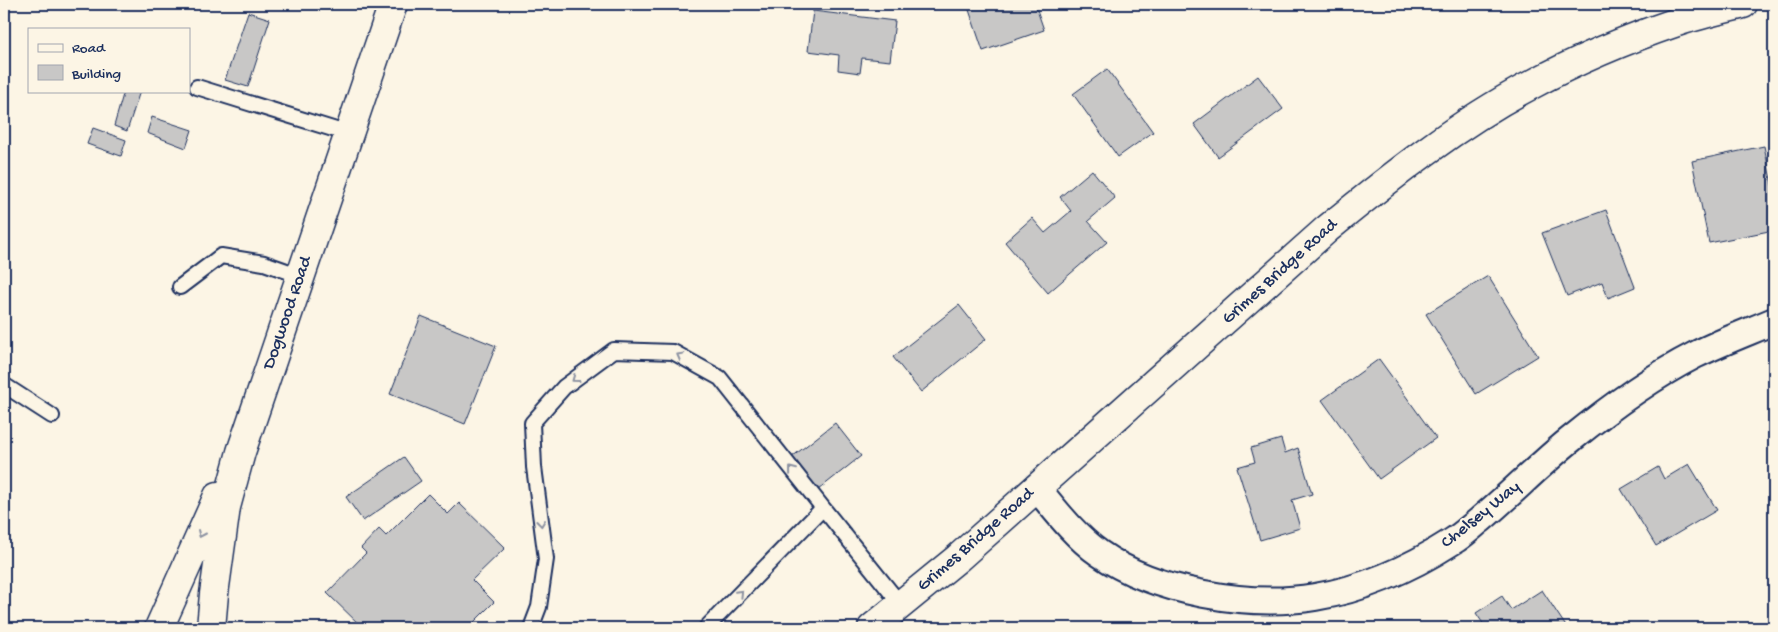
<svg xmlns="http://www.w3.org/2000/svg" width="1778" height="632" font-family="'Gochi Hand',sans-serif">
<style>
.building{fill:#c8c7c6;stroke:#1b2f5e}
.lines{fill:none;stroke-linecap:round;stroke-linejoin:round}
.lane-casing{stroke:#1b2f5e;stroke-width:18}
.street-casing{stroke:#1b2f5e;stroke-width:30}
.secondary-casing{stroke:#1b2f5e;stroke-width:31}
.lane{stroke:#fcf5e5;stroke-width:14}
.street{stroke:#fcf5e5;stroke-width:26}
.secondary{stroke:#fcf5e5;stroke-width:28}
.oneway{stroke:#8c92a2}
.labels{text-anchor:middle;dominant-baseline:central;stroke-width:4.5;stroke-linejoin:round;paint-order:stroke}
.street-label{font-size:18px;fill:#1b2f5e;stroke:#fcf5e5}
</style>
<rect width="100%" height="100%" fill="#fcf5e5"/>
<filter id="ink" filterUnits="userSpaceOnUse"><feTurbulence type="fractalNoise" baseFrequency=".02" numOctaves="2"/><feDisplacementMap in="SourceGraphic" scale="10" xChannelSelector="R" yChannelSelector="G"/><feConvolveMatrix kernelMatrix="1 2 1 2 8 2 1 2 1" color-interpolation-filters="sRGB"/></filter>
<g filter="url(#ink)">
<!-- building -->
<path class="building" d="M 967,4 L 1035,4 L 1044,30 L 983,51 Z
M 813,11 L 895,21 L 890,61 L 862,58 L 860,73 L 838,70 L 839,55 L 808,51 Z
M 248,12 L 270,19 L 248,87 L 225,80 Z
M 1107,69 L 1153,132 L 1118,157 L 1073,94 Z
M 1258,76 L 1283,109 L 1218,157 L 1194,124 Z
M 124,91 L 140,91 L 127,131 L 114,126 Z
M 152,117 L 192,130 L 186,148 L 147,133 Z
M 93,128 L 126,140 L 121,156 L 87,144 Z
M 1764,146 L 1774,194 L 1774,230 L 1709,243 L 1692,161 Z
M 1092,170 L 1115,198 L 1088,221 L 1107,242 L 1048,293 L 1005,242 L 1032,218 L 1045,233 L 1071,211 L 1060,197 Z
M 1606,210 L 1635,287 L 1608,298 L 1602,282 L 1567,296 L 1542,233 Z
M 1488,276 L 1538,356 L 1476,394 L 1426,314 Z
M 959,305 L 986,339 L 921,392 L 893,357 Z
M 421,316 L 496,346 L 465,424 L 390,394 Z
M 1379,359 L 1436,438 L 1379,479 L 1322,400 Z
M 835,423 L 861,456 L 818,490 L 792,457 Z
M 1281,439 L 1285,453 L 1298,448 L 1312,494 L 1292,500 L 1300,528 L 1260,540 L 1237,467 L 1255,462 L 1251,448 Z
M 404,457 L 421,481 L 363,521 L 346,497 Z
M 1689,464 L 1717,510 L 1656,546 L 1621,489 L 1658,467 L 1664,479 Z
M 428,494 L 448,514 L 459,503 L 505,548 L 472,580 L 494,602 L 468,628 L 433,628 L 429,624 L 424,628 L 363,628 L 327,593 L 366,553 L 361,548 L 379,529 L 386,536 Z
M 1542,590 L 1567,628 L 1486,628 L 1476,613 L 1502,596 L 1511,610 Z"/>
<g class="lines">
<defs>
<path id="lane" d="M 197,87 L 349,134
M 180,287 L 221,256 L 264,263 L 301,276
M 4,385 L 52,416
M 531,628 L 539,607 L 546,559 L 534,467 L 532,423 L 564,387 L 614,350 L 673,352 L 720,378 L 823,508 L 901,605
M 706,628 L 823,508"/>
<path id="street" d="M 1037,488 C 1056,511 1075,536 1099,553 C 1154,592 1249,608 1315,597 C 1364,589 1411,568 1453,541 C 1463,535 1471,527 1480,520 C 1511,494 1539,465 1570,440 C 1608,409 1652,377 1695,355 C 1721,342 1748,332 1774,321"/>
<path id="secondary" d="M 159,628 L 218,496
M 211,628 L 214,594 L 226,507 L 241,452 L 393,4
M 872,628 L 958,558 L 1327,229 C 1392,176 1457,124 1531,85 C 1577,60 1627,39 1677,22 C 1698,15 1721,10 1743,4"/>
</defs>
<!-- lane casing -->
<use href="#lane" class="lane-casing"/>
<!-- street casing -->
<use href="#street" class="street-casing"/>
<!-- secondary casing -->
<use href="#secondary" class="secondary-casing"/>
<!-- lane -->
<use href="#lane" class="lane"/>
<!-- street -->
<use href="#street" class="street"/>
<!-- secondary -->
<use href="#secondary" class="secondary"/>
</g>
<!-- one-way arrows -->
<defs><path id="oneway-chevron" d="M-2-3.5L2.5 0L-2 3.5" fill="none" stroke-width="1.6" stroke-linecap="round" stroke-linejoin="round" transform="scale(1.25)"/></defs>
<g class="oneway">
<use href="#oneway-chevron" transform="translate(680 356) rotate(-151)"/>
<use href="#oneway-chevron" transform="translate(575 379) rotate(144)"/>
<use href="#oneway-chevron" transform="translate(792 470) rotate(-128)"/>
<use href="#oneway-chevron" transform="translate(541 523) rotate(83)"/>
<use href="#oneway-chevron" transform="translate(201 534) rotate(114)"/>
<use href="#oneway-chevron" transform="translate(740 593) rotate(-46)"/>
</g>
</g>
<g class="labels">
<!-- street labels -->
<g class="street-label">
<text transform="translate(1280 272) rotate(-42)">Grimes Bridge Road</text>
<text transform="translate(288 313) rotate(-71)">Dogwood Road</text>
<text transform="translate(1481 515) rotate(-39)">Chelsey Way</text>
<text transform="translate(976 540) rotate(-41)">Grimes Bridge Road</text>
</g>
</g>
<!-- margin -->
<rect width="1778" height="632" fill="none" stroke="#fcf5e5" stroke-width="20"/>
<rect x="10" y="10" width="1758" height="612" fill="none" stroke="#1b2f5e" stroke-width="2" filter="url(#ink)"/>
<!-- legend -->
<rect x="28" y="28" width="162" height="65" fill="#fcf5e5" stroke="#a2a6af"/>
<rect x="38" y="44" width="25" height="8" fill="#fcf5e5" stroke="#a2a6af"/>
<text x="72" y="52" font-size="15" fill="#1b2f5e">Road</text>
<rect x="38" y="65" width="25" height="15" fill="#c8c7c6" stroke="#a2a6af"/>
<text x="72" y="78" font-size="15" fill="#1b2f5e">Building</text>
</svg>
